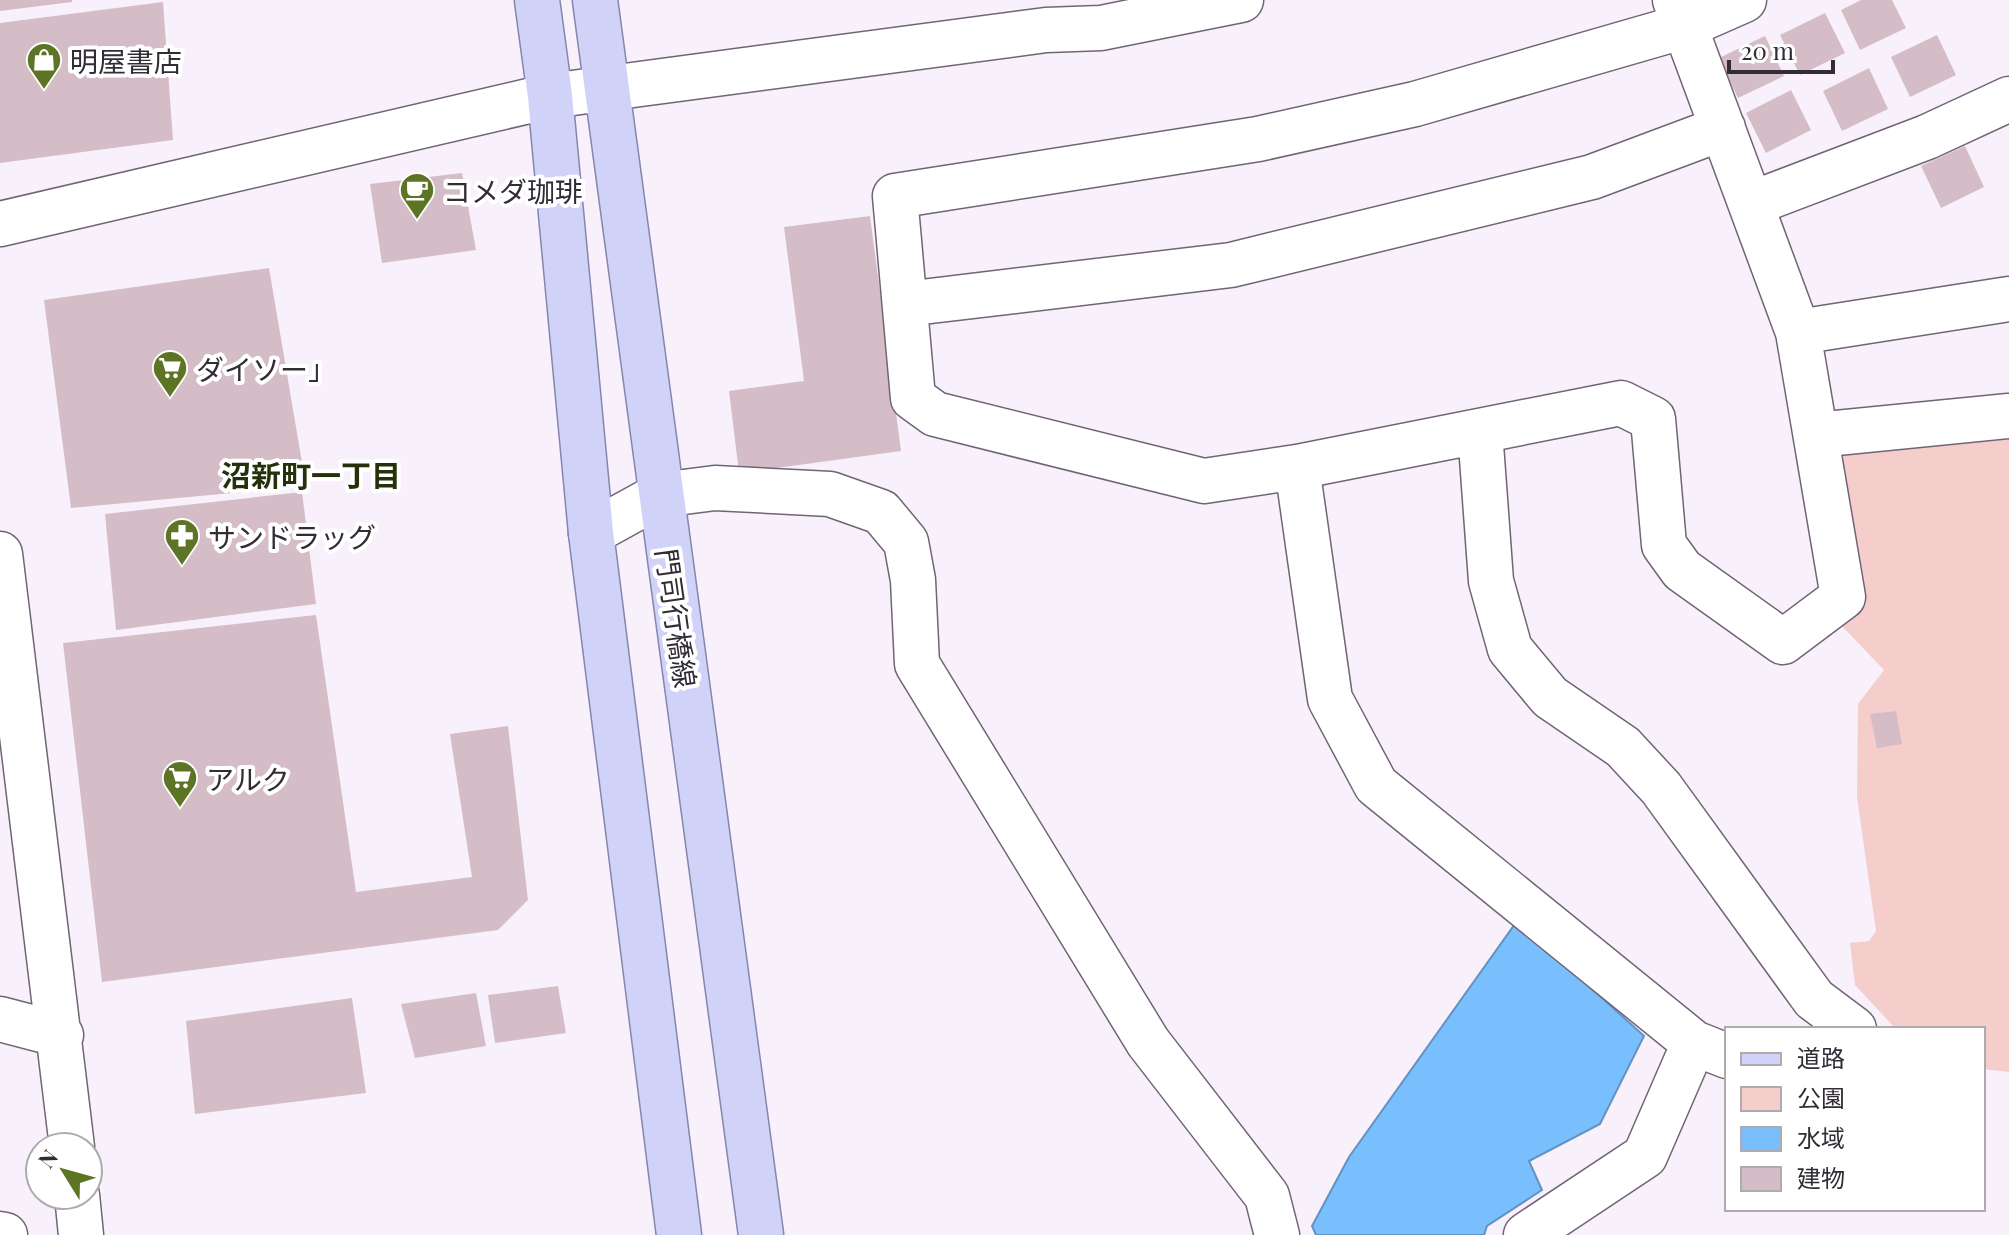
<svg xmlns="http://www.w3.org/2000/svg" width="2009" height="1235" font-family="'Playfair Display','Noto Sans JP',serif">
<style>
.green{fill:#f5cecc}
.water{fill:#79befd;stroke:#6492c1;stroke-width:2}
.building{fill:#d4bdc7}
.lines{fill:none;stroke-linecap:round;stroke-linejoin:round}
.minor-casing{stroke:#706475;stroke-width:47}
.major-casing{stroke:#8585b0;stroke-width:47}
.minor{stroke:#fff;stroke-width:44}
.major{stroke:#d0d3f7;stroke-width:44}
.labels{text-anchor:middle;dominant-baseline:central;stroke-width:8;stroke-linejoin:round;paint-order:stroke}
.poi-label{font-size:28px;fill:#322d35;stroke:#fff;text-anchor:start}
.street-label{font-size:28px;fill:#322d35;stroke:#fff}
.neighbourhood-label{font-size:30px;font-weight:bold;fill:#26310b;stroke:#fff}
</style>
<rect width="100%" height="100%" fill="#f8f1fc"/>
<!-- green -->
<path class="green" d="M 2009,424 L 2009,1072 L 1983,1069 L 1983,1029 L 1896,1029 L 1855,985 L 1850,943 L 1869,941 L 1876,931 L 1857,797 L 1858,704 L 1884,670 L 1838,622 L 1833,445 Z"/>
<!-- water -->
<path class="water" d="M 1517,921 L 1644,1036 L 1600,1124 L 1529,1161 L 1542,1190 L 1487,1226 L 1484,1235 L 1316,1235 L 1312,1226 L 1349,1157 Z"/>
<!-- building -->
<path class="building" d="M 0,0 L 72,0 L 72,2 L 0,11 Z
M 1861,0 L 1892,0 L 1906,28 L 1860,50 L 1841,10 Z
M 163,2 L 173,140 L 0,163 L 0,23 Z
M 1825,13 L 1845,53 L 1800,75 L 1780,35 Z
M 1937,35 L 1956,75 L 1910,97 L 1891,57 Z
M 1765,36 L 1784,76 L 1738,98 L 1719,58 Z
M 1869,68 L 1888,109 L 1842,131 L 1823,91 Z
M 1791,90 L 1811,130 L 1766,153 L 1746,113 Z
M 1965,146 L 1984,187 L 1941,208 L 1921,166 Z
M 462,173 L 476,250 L 382,263 L 370,184 Z
M 870,216 L 901,451 L 739,473 L 729,391 L 804,381 L 784,227 Z
M 269,268 L 306,486 L 71,508 L 44,300 Z
M 302,492 L 316,604 L 116,630 L 105,514 Z
M 316,615 L 356,892 L 472,877 L 450,734 L 508,726 L 528,900 L 498,930 L 102,982 L 63,643 Z
M 1896,711 L 1902,744 L 1877,748 L 1870,714 Z
M 558,986 L 566,1033 L 495,1043 L 488,995 Z
M 476,993 L 486,1046 L 415,1058 L 401,1004 Z
M 352,998 L 366,1093 L 195,1114 L 186,1021 Z"/>
<g class="lines">
<defs>
<path id="minor" d="M 1675,0 L 1798,332 L 1843,597 L 1783,642 L 1682,570 L 1664,545 L 1653,419 L 1621,403 L 1297,467 L 1204,481 L 935,414 L 913,398 L 895,196 L 1258,139 L 1415,104 L 1685,26 L 1744,0
M 1751,204 L 1927,137 L 2009,99
M 0,224 L 550,96 L 1046,30 L 1101,28 L 1241,0
M 905,304 L 1231,265 L 1592,177 L 1723,128
M 1798,332 L 2009,299
M 1480,431 L 1491,581 L 1510,649 L 1550,697 L 1623,747 L 1661,788 L 1814,999 L 1854,1029
M 1816,435 L 2009,416
M 1297,467 L 1330,699 L 1376,785 L 1694,1043 L 1727,1056
M 591,533 L 660,495 L 715,488 L 830,494 L 881,512 L 906,542 L 913,580 L 917,664 L 1148,1042 L 1267,1196 L 1277,1235
M 0,554 L 72,1147
M 0,1019 L 61,1035
M 77,1195 L 81,1235
M 0,1234 L 5,1235
M 1526,1235 L 1645,1156 L 1694,1043"/>
<path id="major" d="M 537,0 L 550,96 L 591,533 L 679,1235
M 595,0 L 761,1235"/>
</defs>
<!-- minor casing -->
<use href="#minor" class="minor-casing"/>
<!-- major casing -->
<use href="#major" class="major-casing"/>
<!-- minor -->
<use href="#minor" class="minor"/>
<!-- major -->
<use href="#major" class="major"/>
</g>
<!-- icons -->
<defs>
<symbol id="shop-pin" viewBox="-11 -11 22 30"><path d="M0 17L-7.5 6A9.5 9.5 0 1 1 7.5 6Z" fill="#5e7425" stroke="#fff"/><path d="M-5-2.5h2.3a2.7 3.5 0 0 1 5.4 0H5L5.5 6h-11ZM-1.5-2.5h3a1.5 2.3 0 0 0-3 0Z" fill="#fff"/></symbol>
<symbol id="cafe-pin" viewBox="-11 -11 22 30"><path d="M0 17L-7.5 6A9.5 9.5 0 1 1 7.5 6Z" fill="#5e7425" stroke="#fff"/><path d="M-5.5-4.5H6V0H3Q3 3.5 0 3.5H-2.5Q-5.5 3.5-5.5 0ZM3-3.2v2h1.7v-2ZM-6 4.5H4V6H-6Z" fill="#fff"/></symbol>
<symbol id="supermarket-pin" viewBox="-11 -11 22 30"><path d="M0 17L-7.5 6A9.5 9.5 0 1 1 7.5 6Z" fill="#5e7425" stroke="#fff"/><path d="M-6-5.5h2.5l.6 2H6L4.5 2H-2.5L-4.4-4H-6ZM-1.5 3.2a1.3 1.3 0 1 0 .1 0ZM3 3.2a1.3 1.3 0 1 0 .1 0Z" fill="#fff"/></symbol>
<symbol id="pharmacy-pin" viewBox="-11 -11 22 30"><path d="M0 17L-7.5 6A9.5 9.5 0 1 1 7.5 6Z" fill="#5e7425" stroke="#fff"/><path d="M-2-6h4v4h4v4h-4v4h-4v-4h-4v-4h4Z" fill="#fff"/></symbol>
</defs>
<g fill-rule="evenodd">
<use href="#shop-pin" x="24" y="40" width="40" height="54"/>
<use href="#cafe-pin" x="397" y="170" width="40" height="54"/>
<use href="#supermarket-pin" x="150" y="348" width="40" height="54"/>
<use href="#pharmacy-pin" x="162" y="516" width="40" height="54"/>
<use href="#supermarket-pin" x="160" y="758" width="40" height="54"/>
</g>
<g class="labels">
<!-- poi labels -->
<g class="poi-label">
<text x="70" y="60">明屋書店</text>
<text x="443" y="190">コメダ珈琲</text>
<text x="196" y="368">ダイソー」</text>
<text x="208" y="536">サンドラッグ</text>
<text x="206" y="778">アルク</text>
</g>
<!-- street labels -->
<g class="street-label">
<text transform="translate(677 618) rotate(82)">門司行橋線</text>
</g>
<!-- neighbourhood labels -->
<g class="neighbourhood-label">
<text x="311" y="475">沼新町一丁目</text>
</g>
</g>
<!-- legend -->
<rect x="1725" y="1027" width="260" height="184" fill="#ffffff" stroke="#adabae" stroke-width="2"/>
<rect x="1741" y="1053" width="40" height="12" fill="#d0d3f7" stroke="#adabae" stroke-width="2"/>
<text x="1797" y="1067" font-size="24" fill="#322d35">道路</text>
<rect x="1741" y="1087" width="40" height="24" fill="#f5cecc" stroke="#adabae" stroke-width="2"/>
<text x="1797" y="1107" font-size="24" fill="#322d35">公園</text>
<rect x="1741" y="1127" width="40" height="24" fill="#79befd" stroke="#adabae" stroke-width="2"/>
<text x="1797" y="1147" font-size="24" fill="#322d35">水域</text>
<rect x="1741" y="1167" width="40" height="24" fill="#d4bdc7" stroke="#adabae" stroke-width="2"/>
<text x="1797" y="1187" font-size="24" fill="#322d35">建物</text>
<!-- north arrow -->
<g transform="translate(64 1171) rotate(307)"><circle r="38" fill="#ffffff" stroke="#adabae" stroke-width="2"/>
<path d="M0-6L14 30L0 20L-14 30Z" fill="#5e7425"/>
<text y="-12" font-size="22" font-weight="bold" text-anchor="middle" fill="#322d35">N</text>
</g>
<!-- scale -->
<path d="M1729 60v12h104v-12" fill="none" stroke="#322d35" stroke-width="4"/>
<text x="1741" y="60" font-size="24" fill="#322d35" stroke="#ffffff" stroke-width="6" paint-order="stroke">20 m</text>
</svg>
